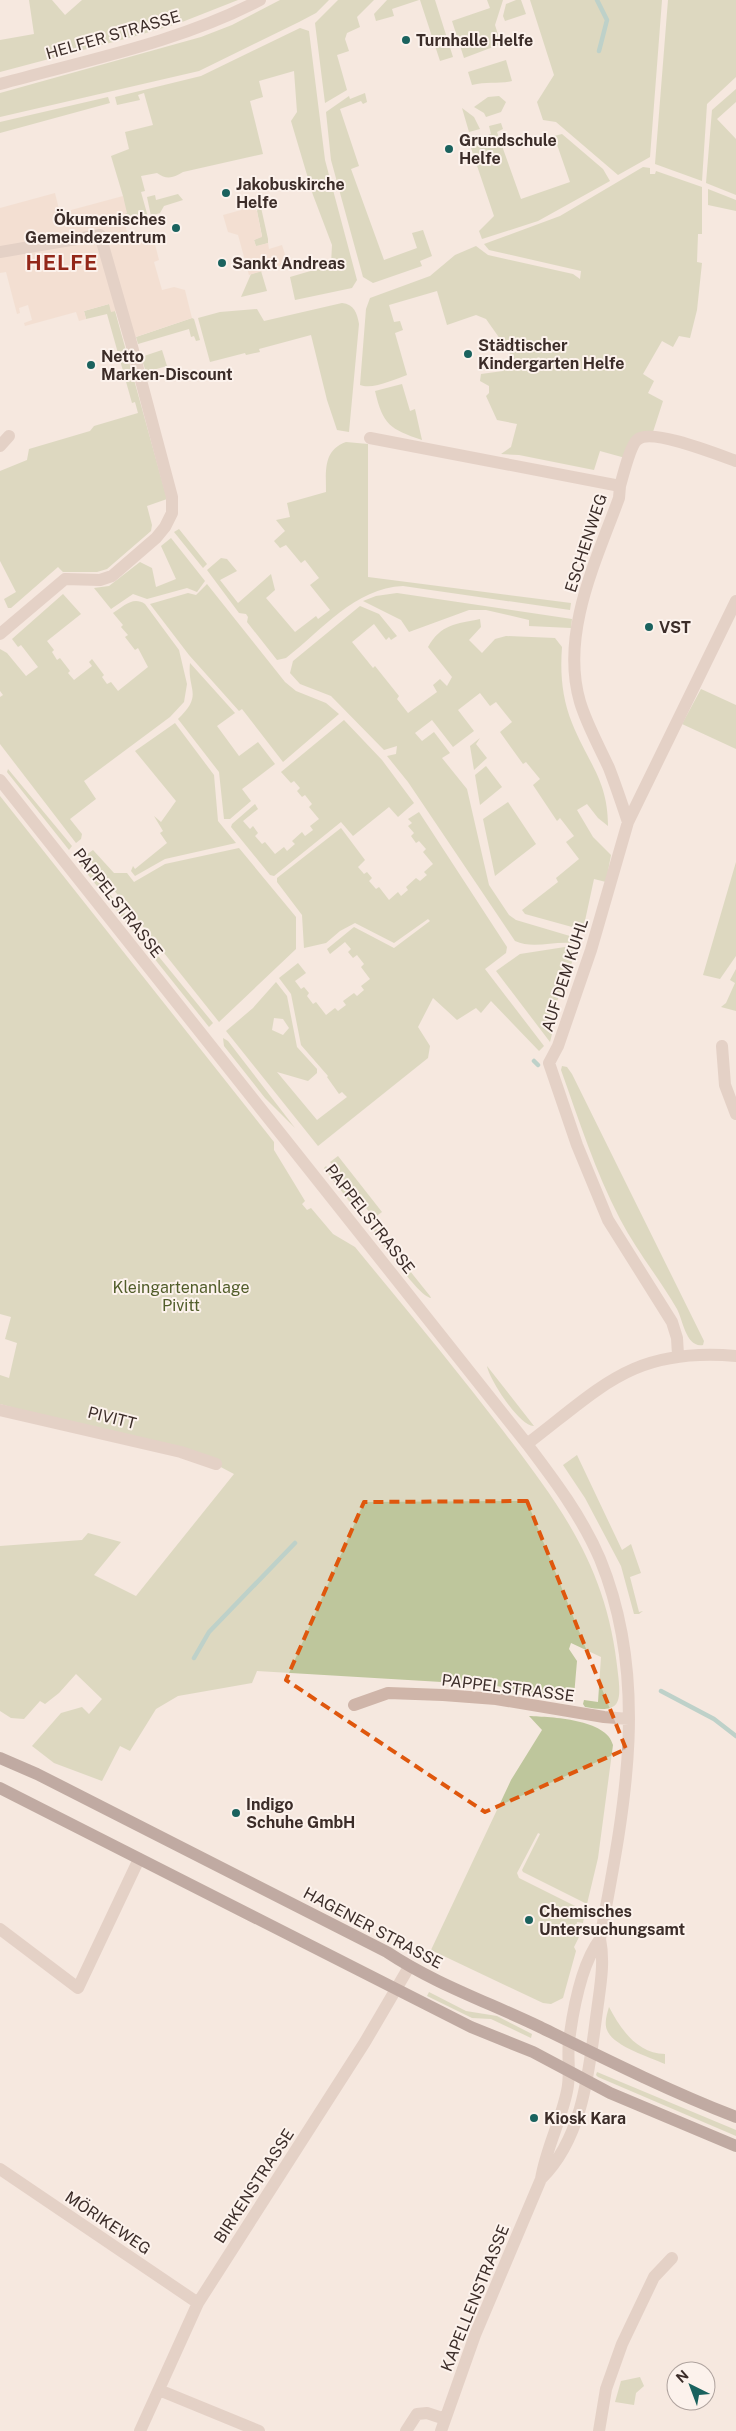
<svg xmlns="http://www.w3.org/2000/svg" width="736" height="2431" font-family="'Public Sans',sans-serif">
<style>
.green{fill:#bec69c;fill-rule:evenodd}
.plaza{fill:#efd6c4}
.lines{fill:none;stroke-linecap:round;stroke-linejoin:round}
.stream{stroke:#7ab6b0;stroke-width:4.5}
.minor{stroke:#cfb5a9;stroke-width:12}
.major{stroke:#7f6159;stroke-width:12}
.marked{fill:none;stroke:#df570d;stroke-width:4;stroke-dasharray:10 6;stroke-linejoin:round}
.poi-dot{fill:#1a625e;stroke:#fcf2ec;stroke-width:2}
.labels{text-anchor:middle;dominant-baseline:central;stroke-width:4;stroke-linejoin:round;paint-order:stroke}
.street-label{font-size:16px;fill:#3c2d29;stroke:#fcf2ec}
.poi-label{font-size:16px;font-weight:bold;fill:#3c2d29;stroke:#fcf2ec;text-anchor:start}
.park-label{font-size:16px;fill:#515d2a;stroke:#fcf2ec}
.district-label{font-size:21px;font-weight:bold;letter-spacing:1px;fill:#932719;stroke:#fcf2ec}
</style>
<rect width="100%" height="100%" fill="#f5e8df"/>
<!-- green -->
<path class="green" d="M 29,0 L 52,0 L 65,15 L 82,0 L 238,0 L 177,24 L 132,37 L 0,72 L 0,40 L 34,34 Z
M 280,0 L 329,0 L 316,13 L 299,22 L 199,71 L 0,117 L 0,93 L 201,37 L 232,25 Z
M 338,0 L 374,0 L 357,17 L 360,27 L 347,33 L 345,39 L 349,51 L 337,55 L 347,90 L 325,103 L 315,23 Z
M 387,0 L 419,0 L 392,9 L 394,16 L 376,21 L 374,14 Z
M 420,0 L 435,0 L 453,57 L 440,61 Z
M 487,0 L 503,0 L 495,25 L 501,44 L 464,58 L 452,21 L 490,8 Z
M 516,0 L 521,0 L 526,14 L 505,21 L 503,16 L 506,4 Z
M 530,0 L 662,0 L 650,157 L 618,175 L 556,122 L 543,120 L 537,102 L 554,75 Z
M 668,0 L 736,0 L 736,77 L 707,104 L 702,181 L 655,164 Z
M 300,28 L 309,31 L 325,160 L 357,280 L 352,288 L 295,300 L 290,277 L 331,265 L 332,245 L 313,195 L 291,121 L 297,112 L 294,71 L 259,81 L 263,97 L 250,101 L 263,154 L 183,172 C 173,178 167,180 157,173 L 141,176 L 145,191 L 141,192 L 148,217 L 125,224 L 123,196 L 111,156 L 129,149 L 125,132 L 153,125 L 144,93 L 138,95 L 140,100 L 117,105 L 115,97 L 201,76 Z
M 506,60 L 512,81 C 498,84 486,81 472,85 L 468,72 Z
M 736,89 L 736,102 L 717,119 L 736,139 L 736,195 L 706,183 L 712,110 Z
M 365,93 L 367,102 L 363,104 L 361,101 L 340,109 L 359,166 L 351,169 L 384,260 L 417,248 L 412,233 L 423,230 L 432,256 L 420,261 L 422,266 L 373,283 L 363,277 L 331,160 L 326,112 L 349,96 L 350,99 Z
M 499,96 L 506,102 L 501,112 L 486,117 L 484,113 L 474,107 L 488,97 Z
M 108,97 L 110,103 L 0,133 L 0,122 Z
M 462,108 L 474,117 L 480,129 L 469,132 Z
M 501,123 L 503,129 L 497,132 L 521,199 L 570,182 L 554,136 L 562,134 L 603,169 L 610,181 L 538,221 L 482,239 L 479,231 L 494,216 L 469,142 L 491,134 L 489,126 Z
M 643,167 L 650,168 L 650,174 L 655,174 L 656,171 L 702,187 L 702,234 L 698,234 L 697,262 L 702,263 L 697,310 L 690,338 L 679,336 L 673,347 L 662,341 L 643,374 L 654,381 L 648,393 L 663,401 L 652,435 L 644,436 L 629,459 L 600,451 L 594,470 L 519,455 L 501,454 L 511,447 L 517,424 L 497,420 L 486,396 L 489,393 L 489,386 L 480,381 L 481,374 L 503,371 L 510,353 L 486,319 L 476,315 L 447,325 L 437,291 L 389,305 L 394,322 L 400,321 L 403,330 L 395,333 L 407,375 C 395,379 373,390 360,385 L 366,309 L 370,298 L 430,276 L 455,255 L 476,246 L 488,255 L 573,274 L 580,279 L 581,271 L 489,250 L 484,244 L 560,216 Z
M 708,189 L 736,200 L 736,211 L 708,205 Z
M 178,194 L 183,200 L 164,206 L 160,213 L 151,216 L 147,197 L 155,195 L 156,200 Z
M 260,203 L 268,239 L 268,243 L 256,247 L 254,240 L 262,236 L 257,211 Z
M 261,271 L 267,291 L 241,297 L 251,274 Z
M 342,303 C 354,304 357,313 359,324 L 349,432 L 337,430 L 327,400 L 311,335 L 259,349 L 260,352 L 246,355 L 245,353 L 210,362 L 198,318 L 220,312 L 257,309 L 264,321 Z
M 109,304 L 115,311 L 167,499 L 147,506 L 152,525 L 151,531 L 107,569 L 97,572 L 63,572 L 58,567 L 11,608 L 8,608 L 4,599 L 16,592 L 0,561 L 0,471 L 27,460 L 29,449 L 90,431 L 94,426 L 138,413 L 135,402 L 132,403 L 107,314 L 86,319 L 84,311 Z
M 192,318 L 194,319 L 200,340 L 196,341 L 194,336 L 191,337 L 189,329 L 138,344 L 136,337 Z
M 162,350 L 167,366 L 146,372 L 141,357 Z
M 402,384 L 410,411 L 415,409 L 422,440 C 390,429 383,425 375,391 Z
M 346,442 L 368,444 L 368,577 L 571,603 L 570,610 L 403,586 C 355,588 322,630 286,658 L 277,660 L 247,622 L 248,617 L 246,614 L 239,613 L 207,570 L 221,558 L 227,559 L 237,571 L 220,580 L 238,603 L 271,574 L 275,590 L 266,598 L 295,632 L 316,616 L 318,619 L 330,610 L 310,585 L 319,578 L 305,560 L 301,563 L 286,545 L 280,548 L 274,541 L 285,531 L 276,520 L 290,517 L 287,503 L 326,492 C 326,471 323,450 346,442 Z
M 179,529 L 207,564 L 203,568 L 174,532 Z
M 171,538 L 205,581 L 197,592 L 187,588 L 147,599 L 133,594 L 111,609 L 94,588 L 109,586 L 140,562 L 152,568 L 156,587 L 176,579 L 161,546 Z
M 207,584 L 285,682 L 296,691 L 326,703 L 339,714 L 283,762 L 242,709 L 239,711 L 189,655 L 150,604 L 188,593 L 196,595 Z
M 397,593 L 572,619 L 571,628 L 529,626 L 529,620 L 486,610 L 469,610 L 409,632 L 401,620 L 363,601 L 376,596 Z
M 63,594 L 81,614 L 47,641 L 54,650 L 52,652 L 57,660 L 60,658 L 70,671 L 68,673 L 74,680 L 92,666 L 89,662 L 92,659 L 104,675 L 102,677 L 107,684 L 111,682 L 118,691 L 148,667 L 138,648 L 135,650 L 125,637 L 128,635 L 121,627 L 123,625 L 113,613 C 124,606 133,596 145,604 L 179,650 L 187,684 L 184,702 L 170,717 L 84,781 L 96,799 L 70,819 L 82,834 L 81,839 L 76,843 L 0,744 L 0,697 L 3,695 L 0,691 L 0,649 L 7,653 L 26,676 L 38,667 L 21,645 L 18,647 L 12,639 Z
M 360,606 L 379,614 L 397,636 L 391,640 L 389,637 L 386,640 L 374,624 L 352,642 L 373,668 L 375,666 L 399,696 L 397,699 L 408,713 L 437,692 L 433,685 L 440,679 L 447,686 L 452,677 L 428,647 C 441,624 456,624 480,619 L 481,627 L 469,640 L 482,653 L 495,639 L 506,636 L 555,638 L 562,647 C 560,674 562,698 572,723 C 588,763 608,780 608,826 L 598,818 L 587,804 L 577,810 L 593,837 L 611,855 L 606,882 L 594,879 L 583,930 L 525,914 L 522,910 L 558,882 L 556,878 L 579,859 L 566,842 L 574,836 L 560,818 L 557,821 L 533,785 L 540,779 L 526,762 L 523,764 L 500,732 L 512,722 L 496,702 L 490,706 L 480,693 L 458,710 L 474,731 L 453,747 L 432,720 L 415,733 L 422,741 L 434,732 L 450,753 L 442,758 L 467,789 L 489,885 L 509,915 L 516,920 L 580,939 L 578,944 C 557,939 535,950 515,941 L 408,782 L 387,756 L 396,754 L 397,746 L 384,750 L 331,696 L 300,684 L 290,673 L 293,661 Z
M 190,663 L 235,713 L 217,726 L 239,756 L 258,742 L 275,764 L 242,789 L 251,801 L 230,819 L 224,819 L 219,772 L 178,719 C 204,694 187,691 190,663 Z
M 701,689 L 736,705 L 736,749 L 682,724 Z
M 344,720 L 382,760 L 414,803 L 398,817 L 389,807 L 353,836 L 341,822 L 274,876 L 270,875 L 231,827 L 232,824 L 255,804 L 258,809 L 243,821 L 250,829 L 253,826 L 258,833 L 255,836 L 262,844 L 265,842 L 275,854 L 284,847 L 287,851 L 295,844 L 292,841 L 302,832 L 305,836 L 313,830 L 310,826 L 319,819 L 309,807 L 312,804 L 305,795 L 302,797 L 297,791 L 300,788 L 294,781 L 291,783 L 281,772 Z
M 175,723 L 214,775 L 218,821 L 236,843 L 165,859 L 135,876 L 131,871 L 133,866 L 135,869 L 167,843 L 160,833 L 163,831 L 154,816 L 161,822 L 176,801 L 135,751 Z
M 480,738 L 476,744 L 487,758 L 474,770 L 470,746 Z
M 486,766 L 502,787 L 480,805 L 475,775 Z
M 8,769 L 72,846 L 69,850 L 7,772 Z
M 0,796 L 274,1142 L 274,1150 L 305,1201 L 302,1204 L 307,1210 L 311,1208 L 333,1234 L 355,1247 C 405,1308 456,1369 504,1432 C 565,1512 608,1571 618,1674 C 622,1706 618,1713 585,1707 L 583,1704 L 584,1700 L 598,1702 L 601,1657 L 571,1643 L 569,1649 L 577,1661 L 574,1696 L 570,1701 L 492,1685 L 257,1671 L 252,1683 L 178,1696 L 156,1709 L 130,1751 L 120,1746 L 102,1781 L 54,1763 L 32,1746 L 61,1713 L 82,1707 L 89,1714 L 102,1699 L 76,1674 L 59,1693 L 45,1704 L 40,1701 L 24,1719 L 11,1718 L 0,1711 L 0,1546 L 82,1540 L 88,1533 L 121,1542 L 94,1575 L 136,1596 L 234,1474 L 215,1464 L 0,1404 L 0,1375 L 9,1378 L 17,1343 L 5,1339 L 11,1317 L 0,1314 Z
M 508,802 L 536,844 L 495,876 L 483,819 Z
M 419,812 L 507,947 L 506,953 L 485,969 L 544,1046 L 539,1051 L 491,1001 L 481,1013 L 476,1008 L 457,1020 L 433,998 L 418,1027 L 430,1046 L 428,1058 L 318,1146 L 226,1031 L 253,1008 L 276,982 L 287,996 L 297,1047 L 317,1069 L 317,1073 L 308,1081 L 277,1072 L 317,1120 L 347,1097 L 342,1092 L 339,1094 L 327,1077 L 328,1076 L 301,1045 L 291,994 L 279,978 L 298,963 L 306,973 L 295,981 L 301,989 L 304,987 L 309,993 L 307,996 L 313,1004 L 316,1002 L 326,1015 L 335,1008 L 338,1011 L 346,1005 L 343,1001 L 354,993 L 357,996 L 364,990 L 361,986 L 370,979 L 361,967 L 364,964 L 357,955 L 353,958 L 348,952 L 351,949 L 345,942 L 330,954 L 327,949 L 354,927 L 394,948 L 430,921 L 428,919 L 394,943 L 355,923 L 340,931 L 326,943 L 304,948 L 302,915 L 277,882 L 277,878 L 341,828 L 365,860 L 358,867 L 364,874 L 367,872 L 372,878 L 369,881 L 376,889 L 379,887 L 389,900 L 398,892 L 401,896 L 408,890 L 406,887 L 416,878 L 420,881 L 427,875 L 424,872 L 433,864 L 423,852 L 426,849 L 419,841 L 416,843 L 411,836 L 414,833 L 408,826 L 412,823 L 408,819 ZM 274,1018 L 283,1019 L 289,1028 L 283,1035 L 272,1030 Z
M 239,848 L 296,917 L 296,949 L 219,1022 L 86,855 L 93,850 L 114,873 L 127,873 L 134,882 L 165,864 Z
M 83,860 L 138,930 L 137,936 L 81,866 Z
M 736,862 L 736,956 L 720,979 L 703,975 Z
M 142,936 L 213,1023 L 209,1027 L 138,938 Z
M 565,947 L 577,949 L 548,1025 L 552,1034 L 550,1042 L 496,971 L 520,954 Z
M 736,969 L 736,1011 L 721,1007 L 726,1003 L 735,983 L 730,980 Z
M 223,1038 L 228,1041 L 295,1128 L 265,1098 L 224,1046 Z
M 562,1066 L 567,1067 L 572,1074 L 704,1341 L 703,1345 C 686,1348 683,1320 677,1309 C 659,1278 636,1250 620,1219 C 595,1171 579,1120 561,1070 Z
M 338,1156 L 382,1212 L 374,1218 L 330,1162 Z
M 326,1166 L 366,1217 L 355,1209 L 324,1168 Z
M 374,1226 L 430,1296 L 431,1298 C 418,1296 385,1246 375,1233 L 373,1228 Z
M 487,1366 L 534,1426 C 520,1427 489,1379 487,1366 Z
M 577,1455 L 622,1550 L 631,1544 L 641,1573 L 630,1577 L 639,1612 L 643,1611 L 639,1614 L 634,1614 L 621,1566 L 585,1498 L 563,1465 Z
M 529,1716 C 551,1717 607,1719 613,1745 L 598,1858 L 587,1904 L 523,1872 L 522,1870 L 540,1834 L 538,1833 L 517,1873 L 519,1878 L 585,1911 L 583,1923 L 577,1922 L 575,1933 L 580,1935 L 574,1947 L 576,1951 L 563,1998 L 551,2004 L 543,2003 L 431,1950 L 511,1780 L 542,1730 Z
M 429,1992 L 466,2011 L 497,2016 L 532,2034 L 531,2038 L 491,2019 L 472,2018 L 427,1996 Z
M 609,2007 C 620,2028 637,2054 665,2054 L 665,2064 C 649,2057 613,2046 607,2030 C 604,2023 607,2014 609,2007 Z
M 597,2072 L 736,2130 L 736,2136 L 598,2077 L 596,2075 Z
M 640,2377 L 644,2386 L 636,2393 L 634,2405 L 615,2402 L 621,2381 Z"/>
<!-- plaza -->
<path class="plaza" d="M 55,193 L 60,213 L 123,196 L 127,213 L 123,215 L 128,237 L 140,240 L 153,236 L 159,260 L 154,262 L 162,290 L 174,287 L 185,290 L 192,318 L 124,341 L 116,311 L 111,312 L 109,304 L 84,311 L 86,319 L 79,321 L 76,312 L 25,326 L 24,323 L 32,320 L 28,305 L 19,308 L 20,313 L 17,314 L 6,272 L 0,273 L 0,208 Z
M 252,207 L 257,211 L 262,237 L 254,240 L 256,246 L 268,243 L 269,249 L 282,245 L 288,264 L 249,275 L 238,235 L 228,232 L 223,215 Z"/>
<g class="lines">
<!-- stream -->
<path class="stream" d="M 597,0 L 607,20 L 599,51
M 534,1061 L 538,1065
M 194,1658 L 209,1632 L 295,1543
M 661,1691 L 714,1719 L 736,1736"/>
<!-- minor -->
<path class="minor" d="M 0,84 C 87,60 180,42 260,0
M 0,252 L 100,235 L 130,339 L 172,497 L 172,513 L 165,527 L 156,538 L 112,576 L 100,580 L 65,579 L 0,634
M 370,438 L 620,486 L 619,498 C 596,561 560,634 580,702 C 587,725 599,746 609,768 C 616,786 622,804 628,822
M 0,446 L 9,436
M 620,486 C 623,476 630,446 637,440 C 650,427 719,455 736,461
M 0,780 L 527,1444 C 555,1481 582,1517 600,1559 C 651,1683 624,1811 600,1939 C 605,1963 600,1987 597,2011 C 589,2068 584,2137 541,2179
M 722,1046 L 725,1085 L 736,1114
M 678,1355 L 677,1338 L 672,1322 L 608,1220 L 577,1145 L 549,1063 L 558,1046 L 591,950 L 628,822 L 736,601
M 0,1410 L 181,1452 L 216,1464
M 527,1444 C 602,1387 633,1347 736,1356
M 354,1705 L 388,1693 L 443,1695 L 496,1699 L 604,1717 L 629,1719
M 0,1929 L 78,1988 L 139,1859
M 0,2169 L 198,2303
M 159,2390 L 259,2431
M 140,2431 L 198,2303 L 365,2042 L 409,1967
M 406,2431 L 417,2414 L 427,2413 L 445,2419
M 441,2431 L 475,2335 L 541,2179 C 546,2148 561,2121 567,2091 C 571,2074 567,2058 569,2041 C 573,2010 582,1963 600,1939
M 599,2431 L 606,2389 L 622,2344 L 654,2277 L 672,2258"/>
<!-- major -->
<path class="major" d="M 0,1758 L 37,1774 L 387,1952 C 435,1984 488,2002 540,2027 C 605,2059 669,2091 736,2117
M 0,1788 L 471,2027 L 533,2052 L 610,2093 L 736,2146"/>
</g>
<!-- marked area -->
<path d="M0 0H736V2431H0ZM 527,1501 L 626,1749 L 485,1812 L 286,1680 L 364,1502 Z" fill="#f5e8df" fill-opacity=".55" fill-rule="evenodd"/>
<path class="marked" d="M 527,1501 L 626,1749 L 485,1812 L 286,1680 L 364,1502 Z"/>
<!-- markers -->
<g class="poi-dot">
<circle cx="406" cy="40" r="5"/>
<circle cx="449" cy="149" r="5"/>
<circle cx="226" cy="193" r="5"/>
<circle cx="176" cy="228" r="5"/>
<circle cx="222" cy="263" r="5"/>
<circle cx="468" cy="354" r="5"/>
<circle cx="91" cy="365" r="5"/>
<circle cx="649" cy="627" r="5"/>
<circle cx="236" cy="1813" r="5"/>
<circle cx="529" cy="1920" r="5"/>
<circle cx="534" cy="2118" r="5"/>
</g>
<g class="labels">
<!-- street labels -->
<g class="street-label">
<text transform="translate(113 35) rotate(-16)">HELFER STRASSE</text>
<text transform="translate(586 543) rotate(-72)">ESCHENWEG</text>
<text transform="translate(118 903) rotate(52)">PAPPELSTRASSE</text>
<text transform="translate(565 975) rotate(-72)">AUF DEM KUHL</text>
<text transform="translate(370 1219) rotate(52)">PAPPELSTRASSE</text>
<text transform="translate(112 1418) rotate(14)">PIVITT</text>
<text transform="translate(508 1688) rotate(7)">PAPPELSTRASSE</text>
<text transform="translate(373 1928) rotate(28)">HAGENER STRASSE</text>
<text transform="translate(254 2186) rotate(-57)">BIRKENSTRASSE</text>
<text transform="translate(108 2223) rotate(34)">MÖRIKEWEG</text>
<text transform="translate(475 2298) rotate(-68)">KAPELLENSTRASSE</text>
</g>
<!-- poi labels -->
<g class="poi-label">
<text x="416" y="40">Turnhalle Helfe</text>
<text x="459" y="140">Grundschule<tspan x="459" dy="18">Helfe</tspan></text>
<text x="236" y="184">Jakobuskirche<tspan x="236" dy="18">Helfe</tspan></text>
<text x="166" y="219" text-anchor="end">Ökumenisches<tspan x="166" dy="18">Gemeindezentrum</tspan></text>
<text x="232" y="263">Sankt Andreas</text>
<text x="478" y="345">Städtischer<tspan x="478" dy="18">Kindergarten Helfe</tspan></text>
<text x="101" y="356">Netto<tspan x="101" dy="18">Marken-Discount</tspan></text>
<text x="659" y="627">VST</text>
<text x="246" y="1804">Indigo<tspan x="246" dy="18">Schuhe GmbH</tspan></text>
<text x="539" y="1911">Chemisches<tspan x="539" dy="18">Untersuchungsamt</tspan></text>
<text x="544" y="2118">Kiosk Kara</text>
</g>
<!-- park labels -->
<g class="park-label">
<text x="181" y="1287">Kleingartenanlage<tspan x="181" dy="18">Pivitt</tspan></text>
</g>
<!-- district labels -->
<g class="district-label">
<text x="62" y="262">HELFE</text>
</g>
</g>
<!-- north arrow -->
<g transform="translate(691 2386) rotate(318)"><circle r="24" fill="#fcf2ec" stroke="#afa39e"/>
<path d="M0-4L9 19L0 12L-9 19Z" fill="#1a625e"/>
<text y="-8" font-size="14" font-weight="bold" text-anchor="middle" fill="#3c2d29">N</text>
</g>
</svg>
